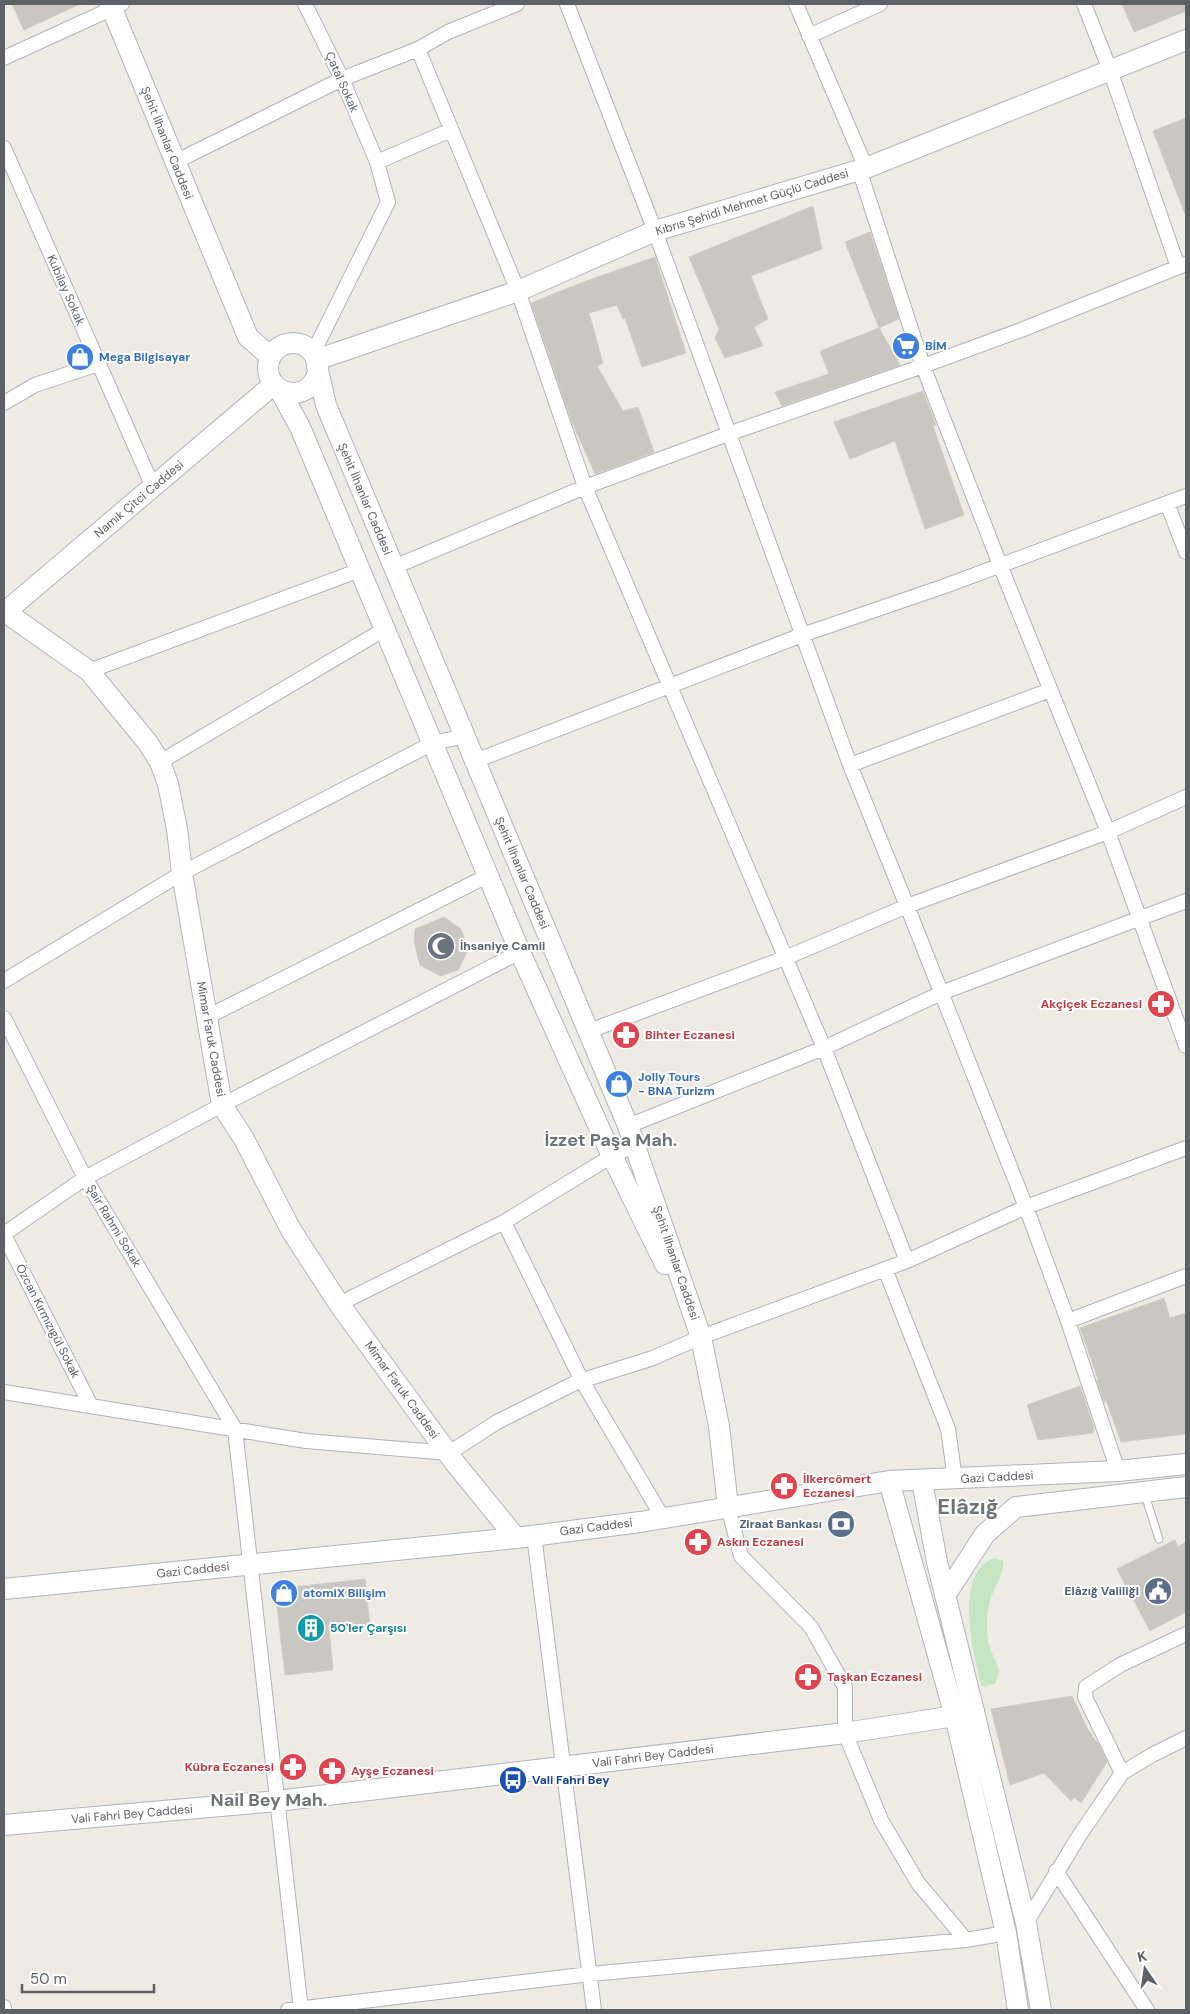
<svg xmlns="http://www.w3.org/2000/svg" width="1190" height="2014" font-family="'DM Sans',sans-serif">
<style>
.green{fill:#c5e5c3}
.building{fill:#cac6c1;stroke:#d3cdc3}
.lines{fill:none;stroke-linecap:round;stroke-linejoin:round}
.lane-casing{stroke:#b0b3b7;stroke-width:9}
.street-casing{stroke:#b0b3b7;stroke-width:16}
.secondary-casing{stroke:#b1b5b9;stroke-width:22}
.lane{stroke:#fff;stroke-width:7}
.street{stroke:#fff;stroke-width:14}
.secondary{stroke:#fff;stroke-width:20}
.labels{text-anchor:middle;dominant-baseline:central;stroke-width:4;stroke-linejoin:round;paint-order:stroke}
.street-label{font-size:12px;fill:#5d6165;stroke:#fff}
.shop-label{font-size:12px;font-weight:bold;fill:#366cbe;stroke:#fff;text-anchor:start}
.worship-label{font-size:12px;font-weight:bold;fill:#5b616d;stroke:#fff;text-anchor:start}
.health-label{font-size:12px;font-weight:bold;fill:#be3a42;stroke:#fff;text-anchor:start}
.service-label{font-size:12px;font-weight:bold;fill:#4e5e75;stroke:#fff;text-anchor:end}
.culture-label{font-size:12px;font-weight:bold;fill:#0d838f;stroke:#fff;text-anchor:start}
.transit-label{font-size:12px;font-weight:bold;fill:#164399;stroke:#fff;text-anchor:start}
.district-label{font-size:18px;font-weight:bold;fill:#6e7376;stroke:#fff}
.town-label{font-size:22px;font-weight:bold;fill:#6e7376;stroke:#fff}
</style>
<rect width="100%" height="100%" fill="#eeebe5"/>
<!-- green -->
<path class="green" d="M 995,1558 L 1003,1561 C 1006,1572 991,1591 989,1605 C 986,1616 986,1637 990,1648 C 996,1666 1003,1664 995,1684 L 982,1687 C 974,1657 952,1571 995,1558 Z"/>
<!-- building -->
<path class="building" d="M 12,4 L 80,4 L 24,30 Z
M 1122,4 L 1186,4 L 1186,11 L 1134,32 Z
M 1186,118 L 1186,214 L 1185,214 L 1153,131 Z
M 813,206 L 822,249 L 751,276 L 768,319 L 754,327 L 763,346 L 725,358 L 715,338 L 719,329 L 689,257 Z
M 870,232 L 899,319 L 879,328 L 845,242 Z
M 655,257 L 686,353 L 642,367 L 625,318 L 623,319 L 617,305 L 589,313 L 603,363 L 597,366 L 623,411 L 638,407 L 654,452 L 595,474 L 572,422 L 531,303 L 586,281 Z
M 879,328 L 900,365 L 782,406 L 775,392 L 829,374 L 820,351 Z
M 923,391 L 936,425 L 933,426 L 964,515 L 925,529 L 895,441 L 850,459 L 834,422 Z
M 444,917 L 461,929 L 468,950 L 458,970 L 440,976 L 420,965 L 414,941 L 415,929 Z
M 1164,1298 L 1170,1318 L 1186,1313 L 1186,1434 L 1121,1442 L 1106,1400 L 1104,1403 L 1097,1380 L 1098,1379 L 1080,1328 Z
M 1080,1386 L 1094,1428 L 1093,1433 L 1038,1440 L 1027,1405 Z
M 1175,1540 L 1178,1547 L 1186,1542 L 1186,1612 L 1150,1631 L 1117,1569 Z
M 365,1579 L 370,1625 L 329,1629 L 333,1670 L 285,1675 L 275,1589 Z
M 1072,1696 L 1088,1730 L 1099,1745 L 1107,1762 L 1081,1803 L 1074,1797 L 1071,1801 L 1044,1773 L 1010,1785 L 991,1709 Z"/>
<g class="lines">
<defs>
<path id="lane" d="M 1145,1495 L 1159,1539"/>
<path id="street" d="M 305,4 L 342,79 L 377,162
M 567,4 L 655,231 L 850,765 L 907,906 L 1026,1207 L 1068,1321 L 1118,1471
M 796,4 L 866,168
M 1084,4 L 1110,70 L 1178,267
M 809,36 L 880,4
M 418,49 L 518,291 L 585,487 L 824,1048 L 907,1261
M 4,58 L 122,4
M 4,148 L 153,487
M 175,162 L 342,79 L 418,49 L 448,32 L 517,4
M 859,169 L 923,366 L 1000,565 L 1108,832 L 1186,1046
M 313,353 L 388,202 L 377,162 L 451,130
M 4,403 L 35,385 L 98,364
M 1167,503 L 1186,552
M 394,567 L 585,487 L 728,434 L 923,366 L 1021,330 L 1186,264
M 89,671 L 360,570
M 475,761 L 802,635 L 945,586 L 1186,496
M 160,762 L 385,629
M 850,765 L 1050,690
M 4,981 L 182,873 L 433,743 L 465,736
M 207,1017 L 489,875
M 4,1018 L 85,1178 L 235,1429 L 301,2010
M 589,1031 L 785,958 L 907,906 L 1108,832 L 1186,797
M 628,1126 L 824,1048 L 941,993 L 1186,901
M 504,1222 L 582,1381 L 663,1518
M 4,1234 L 85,1178 L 222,1105 L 520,952
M 4,1235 L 91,1406
M 885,1269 L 948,1429 L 955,1479
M 339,1304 L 504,1222 L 612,1156 L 635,1145
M 1068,1321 L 1186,1276
M 4,1392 L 306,1441 L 449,1453 L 497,1422 L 577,1382 L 653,1358 L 701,1337 L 907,1261 L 1026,1207 L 1186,1148
M 728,1507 L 741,1556 L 811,1627 L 845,1687 L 845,1733 L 881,1820 L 918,1883 L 966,1940
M 534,1535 L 594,2010
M 1122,1773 L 1085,1697 L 1086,1687 L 1120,1665 L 1186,1634
M 1056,1871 L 1147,2010
M 1026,1923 L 1079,1836 L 1122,1773 L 1152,1755 L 1186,1738
M 4,2007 L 4,2010
M 288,2010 L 590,1974 L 966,1940 L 1006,1933"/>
<path id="secondary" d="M 110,4 L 248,337 L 271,357
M268 368a25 25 0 1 1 50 0a25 25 0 1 1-50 0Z
M 316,360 L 518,291 L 655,231 L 866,168 L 1186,40
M 317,366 L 326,405 L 628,1126 L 701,1337 L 719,1426 L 728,1507
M 279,389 L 300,427 L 520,952 L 612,1156 L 665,1264
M 4,611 L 89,671 L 148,743 L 160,762 L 168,784 L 177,829 L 182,873 L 222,1105 L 244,1139 L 291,1230 L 339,1304 L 455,1463 L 516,1538
M 4,613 L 274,384
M 889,1481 L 955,1716 L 1006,1933 L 1018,2010
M 922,1481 L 937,1562 L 1026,1923 L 1041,2010
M 4,1589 L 516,1538 L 640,1522 L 889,1481 L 1118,1471 L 1186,1464
M 946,1594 L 985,1534 L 1016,1507 L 1186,1487
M 4,1825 L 277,1801 L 845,1733 L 955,1716 L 974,1711"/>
</defs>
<!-- lane casing -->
<use href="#lane" class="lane-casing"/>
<!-- street casing -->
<use href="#street" class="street-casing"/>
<!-- secondary casing -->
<use href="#secondary" class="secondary-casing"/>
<!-- lane -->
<use href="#lane" class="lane"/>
<!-- street -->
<use href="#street" class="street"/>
<!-- secondary -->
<use href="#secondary" class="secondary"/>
</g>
<!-- icons -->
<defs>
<symbol id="supermarket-disc" viewBox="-11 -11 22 22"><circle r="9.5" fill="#3f7fe0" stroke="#fff"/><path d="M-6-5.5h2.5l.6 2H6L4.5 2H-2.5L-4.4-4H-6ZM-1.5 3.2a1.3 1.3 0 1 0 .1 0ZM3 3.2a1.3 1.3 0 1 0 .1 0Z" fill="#fff"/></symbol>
<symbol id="shop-disc" viewBox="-11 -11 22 22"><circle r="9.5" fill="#3f7fe0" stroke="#fff"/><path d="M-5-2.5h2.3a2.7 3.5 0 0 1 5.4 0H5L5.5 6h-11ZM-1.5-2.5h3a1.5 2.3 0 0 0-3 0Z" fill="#fff"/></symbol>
<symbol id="mosque-disc" viewBox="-11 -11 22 22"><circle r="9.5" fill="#6b7280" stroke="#fff"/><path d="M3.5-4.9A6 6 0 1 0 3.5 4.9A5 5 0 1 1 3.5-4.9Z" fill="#fff"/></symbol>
<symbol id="pharmacy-disc" viewBox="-11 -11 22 22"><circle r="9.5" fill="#e0444e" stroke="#fff"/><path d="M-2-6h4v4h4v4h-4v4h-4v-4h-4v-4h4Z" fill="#fff"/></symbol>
<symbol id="bank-disc" viewBox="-11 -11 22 22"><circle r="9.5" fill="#5c6f8a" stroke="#fff"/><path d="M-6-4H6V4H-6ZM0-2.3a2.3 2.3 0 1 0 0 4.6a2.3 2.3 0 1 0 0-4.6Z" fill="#fff"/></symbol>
<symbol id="civic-disc" viewBox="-11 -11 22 22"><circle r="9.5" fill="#5c6f8a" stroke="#fff"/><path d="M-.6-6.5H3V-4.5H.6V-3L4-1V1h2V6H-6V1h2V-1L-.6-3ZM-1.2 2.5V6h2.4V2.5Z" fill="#fff"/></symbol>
<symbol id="building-disc" viewBox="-11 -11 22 22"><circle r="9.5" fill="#0f9aa8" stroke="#fff"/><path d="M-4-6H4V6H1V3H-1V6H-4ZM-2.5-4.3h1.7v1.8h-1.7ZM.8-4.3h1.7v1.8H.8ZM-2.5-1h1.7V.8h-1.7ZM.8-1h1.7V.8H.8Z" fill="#fff"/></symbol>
<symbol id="bus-disc" viewBox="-11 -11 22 22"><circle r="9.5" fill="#1a4fb4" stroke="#fff"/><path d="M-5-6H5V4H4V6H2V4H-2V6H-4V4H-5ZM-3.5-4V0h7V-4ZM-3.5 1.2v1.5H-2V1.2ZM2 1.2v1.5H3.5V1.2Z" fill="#fff"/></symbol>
</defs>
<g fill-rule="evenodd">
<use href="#supermarket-disc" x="890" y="330" width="32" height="32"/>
<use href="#shop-disc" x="64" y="341" width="32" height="32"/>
<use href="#mosque-disc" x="425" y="930" width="32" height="32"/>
<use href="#pharmacy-disc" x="1145" y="988" width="32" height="32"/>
<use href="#pharmacy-disc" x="610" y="1019" width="32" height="32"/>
<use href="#shop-disc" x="603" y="1068" width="32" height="32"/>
<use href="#pharmacy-disc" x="768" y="1470" width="32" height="32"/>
<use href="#bank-disc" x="825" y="1508" width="32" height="32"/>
<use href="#pharmacy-disc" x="682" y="1526" width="32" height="32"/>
<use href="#civic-disc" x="1142" y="1575" width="32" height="32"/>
<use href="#shop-disc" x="268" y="1577" width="32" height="32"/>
<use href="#building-disc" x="295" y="1612" width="32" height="32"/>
<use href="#pharmacy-disc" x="792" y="1661" width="32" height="32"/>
<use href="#pharmacy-disc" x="277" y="1751" width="32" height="32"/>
<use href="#pharmacy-disc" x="316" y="1755" width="32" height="32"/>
<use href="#bus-disc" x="497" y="1764" width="32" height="32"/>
</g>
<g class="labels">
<!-- street labels -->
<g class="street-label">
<text transform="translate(342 82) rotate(66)">Çatal Sokak</text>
<text transform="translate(167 143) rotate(68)">Şehit İlhanlar Caddesi</text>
<text transform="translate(752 202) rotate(-17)">Kıbrıs Şehidi Mehmet Güçlü Caddesi</text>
<text transform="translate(66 290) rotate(66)">Kubilay Sokak</text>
<text transform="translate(139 499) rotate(-40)">Namık Çitci Caddesi</text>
<text transform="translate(365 499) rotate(67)">Şehit İlhanlar Caddesi</text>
<text transform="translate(522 873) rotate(67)">Şehit İlhanlar Caddesi</text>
<text transform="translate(211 1039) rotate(80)">Mimar Faruk Caddesi</text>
<text transform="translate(114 1226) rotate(59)">Şair Rahmi Sokak</text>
<text transform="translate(676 1263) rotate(71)">Şehit İlhanlar Caddesi</text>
<text transform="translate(48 1321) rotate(63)">Özcan Kırmızıgül Sokak</text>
<text transform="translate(402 1390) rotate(54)">Mimar Faruk Caddesi</text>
<text transform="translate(997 1477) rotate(-3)">Gazi Caddesi</text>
<text transform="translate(596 1527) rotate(-7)">Gazi Caddesi</text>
<text transform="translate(193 1570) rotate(-6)">Gazi Caddesi</text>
<text transform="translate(653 1756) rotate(-7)">Vali Fahri Bey Caddesi</text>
<text transform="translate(132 1814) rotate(-5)">Vali Fahri Bey Caddesi</text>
</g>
<!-- shop labels -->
<g class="shop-label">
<text x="925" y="346">BİM</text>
<text x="99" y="357">Mega Bilgisayar</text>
<text x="638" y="1077">Jolly Tours<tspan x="638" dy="14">- BNA Turizm</tspan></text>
<text x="303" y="1593">atomiX Bilişim</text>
</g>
<!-- worship labels -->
<g class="worship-label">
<text x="460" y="946">İhsaniye Camii</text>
</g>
<!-- health labels -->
<g class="health-label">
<text x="1142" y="1004" text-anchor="end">Akçiçek Eczanesi</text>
<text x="645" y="1035">Bihter Eczanesi</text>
<text x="803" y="1479">İlkercömert<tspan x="803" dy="14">Eczanesi</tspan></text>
<text x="717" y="1542">Askın Eczanesi</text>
<text x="827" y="1677">Taşkan Eczanesi</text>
<text x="274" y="1767" text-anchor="end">Kübra Eczanesi</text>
<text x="351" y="1771">Ayşe Eczanesi</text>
</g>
<!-- service labels -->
<g class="service-label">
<text x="822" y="1524">Ziraat Bankası</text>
<text x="1139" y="1591">Elâzığ Valiliği</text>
</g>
<!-- culture labels -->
<g class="culture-label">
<text x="330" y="1628">50'ler Çarşısı</text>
</g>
<!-- transit labels -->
<g class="transit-label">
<text x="532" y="1780">Vali Fahri Bey</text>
</g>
<!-- district labels -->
<g class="district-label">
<text x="611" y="1140">İzzet Paşa Mah.</text>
<text x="269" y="1800">Nail Bey Mah.</text>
</g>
<!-- town labels -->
<g class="town-label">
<text x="968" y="1506">Elâzığ</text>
</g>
</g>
<!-- border -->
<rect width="1190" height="2014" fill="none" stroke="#5d6165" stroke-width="10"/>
<!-- north arrow -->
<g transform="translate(1145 1969) rotate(347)" stroke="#ffffff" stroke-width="4" paint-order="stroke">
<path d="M0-4L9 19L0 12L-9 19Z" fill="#5d6165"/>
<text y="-8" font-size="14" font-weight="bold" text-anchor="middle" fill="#5d6165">K</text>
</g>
<!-- scale -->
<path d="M22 1984v8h132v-8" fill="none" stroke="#5d6165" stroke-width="2.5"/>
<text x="30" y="1984" font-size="15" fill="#5d6165" stroke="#ffffff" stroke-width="4" paint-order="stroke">50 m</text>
</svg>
